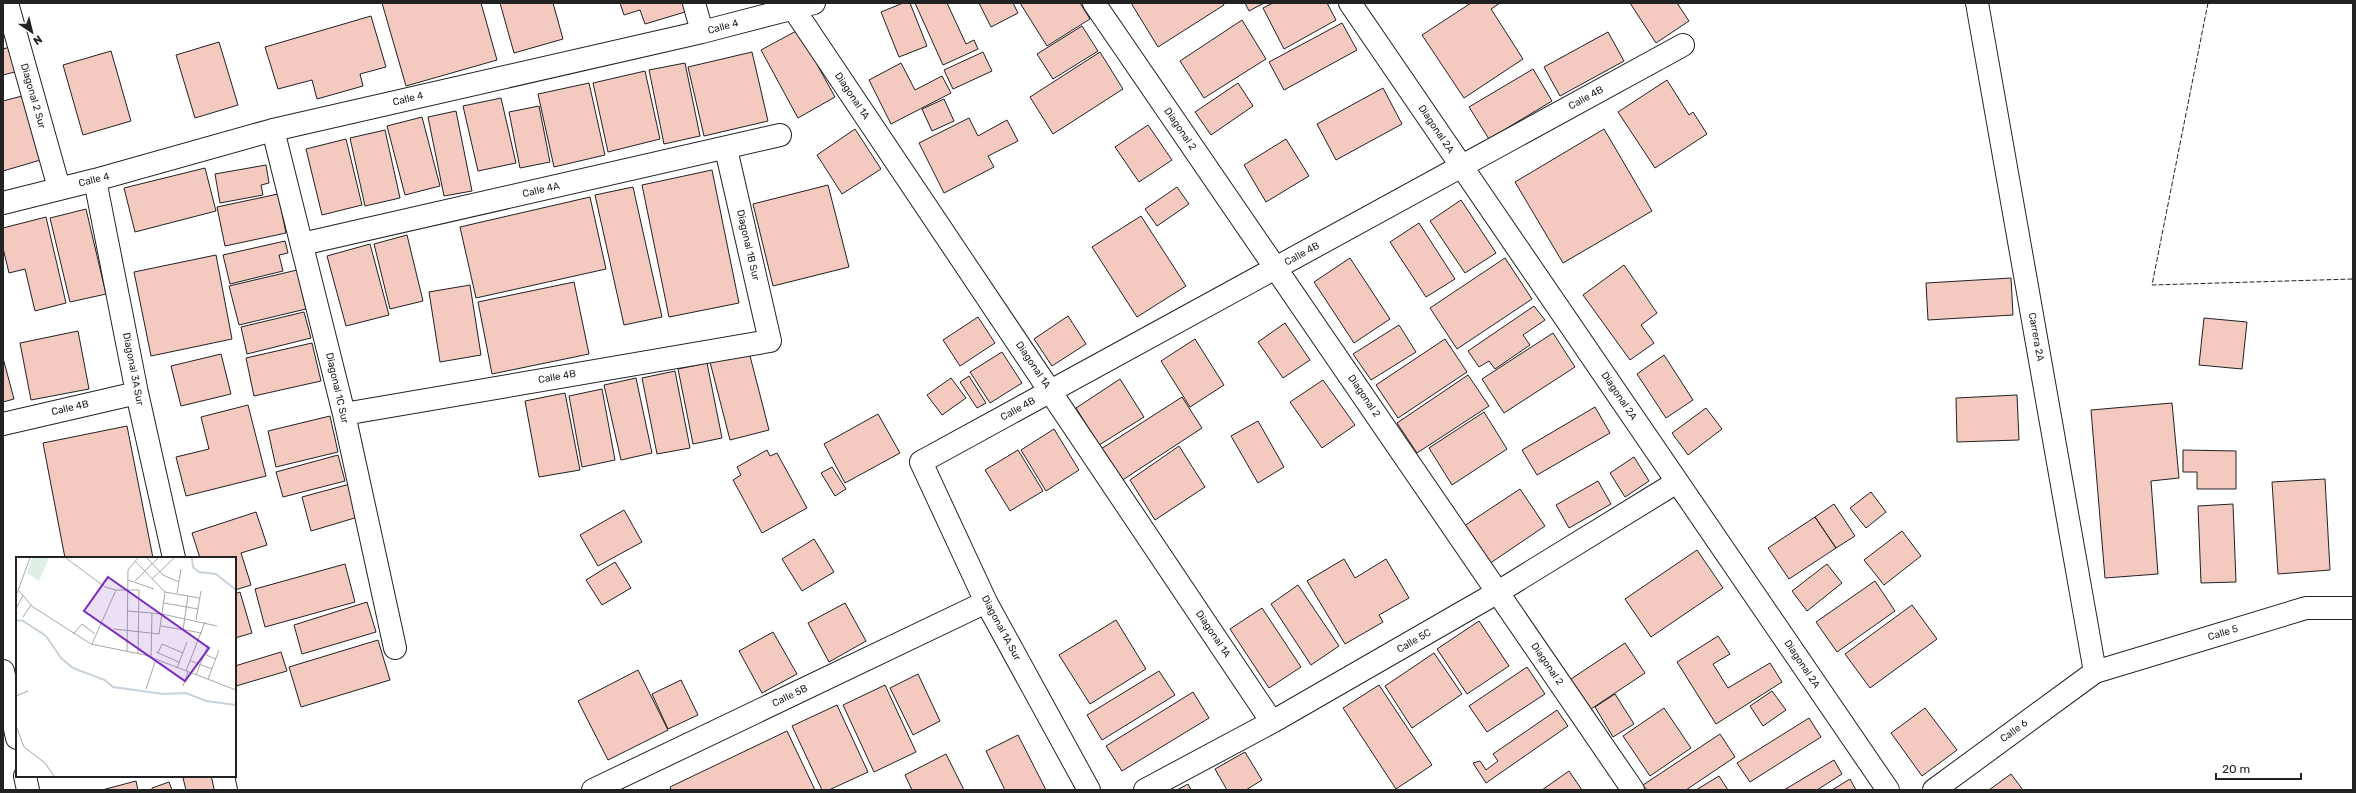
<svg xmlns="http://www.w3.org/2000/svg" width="2356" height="793" font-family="Rubik,sans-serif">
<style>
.building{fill:#f3c9c0;stroke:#222}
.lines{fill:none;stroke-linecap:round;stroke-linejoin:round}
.minor-casing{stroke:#222;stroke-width:24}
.minor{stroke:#fff;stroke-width:22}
.fence{stroke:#222;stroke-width:1;stroke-dasharray:5 2;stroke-linecap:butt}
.labels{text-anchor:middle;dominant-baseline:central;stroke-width:3;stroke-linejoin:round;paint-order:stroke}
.street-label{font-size:10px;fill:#222;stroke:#fff}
.inset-river{fill:none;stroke:#c7d3dd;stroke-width:2}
.inset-road{fill:none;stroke:#a7a7a7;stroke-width:1}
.view{fill:#7b2cbf;fill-opacity:0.15;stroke:#7b2cbf;stroke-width:2}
.inset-edge{fill:none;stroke:#222;stroke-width:2}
</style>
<rect width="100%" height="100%" fill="#fff"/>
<!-- building -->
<path class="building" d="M 382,3 L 481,3 L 497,60 L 406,86 Z
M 500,3 L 553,3 L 563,39 L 514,53 Z
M 620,3 L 683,3 L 685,12 L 645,24 L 640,10 L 624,15 Z
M 903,3 L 910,3 L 927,46 L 899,57 L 881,12 Z
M 915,3 L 947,3 L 966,44 L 974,40 L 978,49 L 943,65 Z
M 979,3 L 1013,3 L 1018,13 L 991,27 Z
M 1020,3 L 1080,3 L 1090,19 L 1047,46 Z
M 1131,3 L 1223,3 L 1224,5 L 1158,47 Z
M 1245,3 L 1264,3 L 1249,11 Z
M 1273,3 L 1327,3 L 1336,20 L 1284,49 L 1263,8 Z
M 1471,3 L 1500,3 L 1491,9 L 1523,59 L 1464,98 L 1422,35 Z
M 1630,3 L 1677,3 L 1689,21 L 1656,43 Z
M 371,16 L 386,67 L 360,74 L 363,86 L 317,99 L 312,80 L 278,89 L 265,47 Z
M 1242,20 L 1266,59 L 1204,98 L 1180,61 Z
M 1342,23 L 1357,50 L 1284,90 L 1269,62 Z
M 1082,26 L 1098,51 L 1053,79 L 1037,54 Z
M 798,30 L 835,97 L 798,118 L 761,50 Z
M 1608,32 L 1624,61 L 1560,96 L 1544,67 Z
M 219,42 L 238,105 L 195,118 L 176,55 Z
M 13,46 L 19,71 L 3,75 L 3,49 Z
M 111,51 L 131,121 L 83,135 L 63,65 Z
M 752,52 L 768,121 L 704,136 L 688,67 Z
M 983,52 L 992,71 L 953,89 L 944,70 Z
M 1100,52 L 1123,89 L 1053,134 L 1030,97 Z
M 685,63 L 700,136 L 664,144 L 649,70 Z
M 901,63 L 915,90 L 942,76 L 951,93 L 891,124 L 869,80 Z
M 1533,69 L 1552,101 L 1489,139 L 1469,107 Z
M 645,71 L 660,139 L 608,152 L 593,83 Z
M 1667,80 L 1689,115 L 1693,112 L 1707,134 L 1655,168 L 1618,112 Z
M 589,83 L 605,155 L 554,167 L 538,94 Z
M 1238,83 L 1253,106 L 1211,135 L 1195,112 Z
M 1383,88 L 1402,124 L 1336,160 L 1317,124 Z
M 26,95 L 44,159 L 3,171 L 3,101 Z
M 501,98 L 516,163 L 478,171 L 463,106 Z
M 944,99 L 954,121 L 932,131 L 922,109 Z
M 539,106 L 550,162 L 520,168 L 509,112 Z
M 456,111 L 472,191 L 444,196 L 428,117 Z
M 422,117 L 440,186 L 405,195 L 387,126 Z
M 969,118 L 978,136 L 1007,120 L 1018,141 L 988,156 L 994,167 L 944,193 L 919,143 Z
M 1148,125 L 1172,160 L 1139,182 L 1115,147 Z
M 855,129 L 881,169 L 842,194 L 817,155 Z
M 1604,129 L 1652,211 L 1563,263 L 1515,182 Z
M 385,130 L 400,198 L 365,206 L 350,138 Z
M 346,139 L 362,205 L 322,215 L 306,149 Z
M 1286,139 L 1309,176 L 1266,202 L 1244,165 Z
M 266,165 L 269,183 L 261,185 L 263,195 L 220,203 L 215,174 Z
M 205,168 L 216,211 L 135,232 L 124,188 Z
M 712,170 L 739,303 L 669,317 L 642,185 Z
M 828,185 L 849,267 L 773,286 L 753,204 Z
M 633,187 L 662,317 L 624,325 L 595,195 Z
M 1177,187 L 1189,204 L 1157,226 L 1145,209 Z
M 278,194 L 286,233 L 225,246 L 217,207 Z
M 590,197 L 606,269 L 476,298 L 460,227 Z
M 1461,200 L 1496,253 L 1465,273 L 1430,221 Z
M 86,209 L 106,294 L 70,302 L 50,218 Z
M 1141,216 L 1186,286 L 1137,317 L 1092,247 Z
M 46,217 L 66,303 L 35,311 L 25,269 L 9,273 L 3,248 L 3,228 Z
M 1419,223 L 1455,279 L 1426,297 L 1390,242 Z
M 407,235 L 423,301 L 390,309 L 374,244 Z
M 285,241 L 288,253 L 279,255 L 283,271 L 230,284 L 223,255 Z
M 370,244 L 389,315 L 346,326 L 327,256 Z
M 216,255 L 232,339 L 151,356 L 134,272 Z
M 1350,258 L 1390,319 L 1354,343 L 1314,282 Z
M 1505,258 L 1532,299 L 1457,349 L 1430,308 Z
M 1624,265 L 1657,313 L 1641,325 L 1654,343 L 1630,360 L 1583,295 Z
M 297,270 L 306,309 L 239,325 L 229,286 Z
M 2011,278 L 2013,315 L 1928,320 L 1926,283 Z
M 574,282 L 589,354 L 492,374 L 478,302 Z
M 470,285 L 481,355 L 440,362 L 429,292 Z
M 1534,306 L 1545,320 L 1523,335 L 1530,345 L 1495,369 L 1489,361 L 1479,367 L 1468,351 Z
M 304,312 L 311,338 L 247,354 L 241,327 Z
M 1068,316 L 1086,344 L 1052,366 L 1034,339 Z
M 978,317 L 995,343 L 960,366 L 943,340 Z
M 2204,318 L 2247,322 L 2242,369 L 2199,365 Z
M 1285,323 L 1310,360 L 1283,378 L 1258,342 Z
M 1399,325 L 1416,352 L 1371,380 L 1353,354 Z
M 78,331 L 89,389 L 31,400 L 20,343 Z
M 1553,333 L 1575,367 L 1504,413 L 1482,379 Z
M 1195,339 L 1224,385 L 1190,407 L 1161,361 Z
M 1445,339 L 1467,372 L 1398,418 L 1376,385 Z
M 312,343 L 321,381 L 254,396 L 246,358 Z
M 749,352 L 769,430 L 730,440 L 710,362 Z
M 1002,352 L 1022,383 L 990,403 L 970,372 Z
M 221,354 L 231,394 L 181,406 L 171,366 Z
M 1664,355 L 1693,400 L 1666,418 L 1637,374 Z
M 3,358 L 14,399 L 3,402 Z
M 707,363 L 722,438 L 693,444 L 678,369 Z
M 675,371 L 690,448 L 657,454 L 642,378 Z
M 1468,375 L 1489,406 L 1417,453 L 1397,423 Z
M 969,376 L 986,403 L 977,408 L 960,382 Z
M 636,378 L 652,453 L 621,460 L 604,385 Z
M 951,378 L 966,398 L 942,415 L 927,395 Z
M 1120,379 L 1144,417 L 1099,445 L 1076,408 Z
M 1323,380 L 1355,425 L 1322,448 L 1290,402 Z
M 602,389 L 615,460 L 582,467 L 569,396 Z
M 565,393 L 580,470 L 539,477 L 525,401 Z
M 2017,395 L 2019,440 L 1957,442 L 1956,398 Z
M 1182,397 L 1202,428 L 1121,481 L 1101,449 Z
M 2172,403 L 2179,478 L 2151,481 L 2158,574 L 2105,578 L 2091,410 Z
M 248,405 L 266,476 L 186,496 L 176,457 L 209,449 L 201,417 Z
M 1595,407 L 1610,433 L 1537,475 L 1522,450 Z
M 1706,408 L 1722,429 L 1688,455 L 1672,433 Z
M 1484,412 L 1507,449 L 1452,485 L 1429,448 Z
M 878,414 L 900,453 L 845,483 L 824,444 Z
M 330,416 L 338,452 L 276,467 L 268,431 Z
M 1258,421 L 1284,467 L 1258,483 L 1231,436 Z
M 127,426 L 153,558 L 65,558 L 43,443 Z
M 1054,429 L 1079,470 L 1046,491 L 1021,450 Z
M 1179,446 L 1205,487 L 1155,520 L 1130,480 Z
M 767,450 L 770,456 L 777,453 L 807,508 L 762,533 L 733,480 L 741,475 L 737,467 Z
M 1018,450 L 1043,491 L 1010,511 L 985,470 Z
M 2183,450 L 2236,451 L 2236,489 L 2197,489 L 2197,472 L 2183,472 Z
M 338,455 L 345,481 L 283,497 L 276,472 Z
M 1634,457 L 1649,481 L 1625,497 L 1610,473 Z
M 832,467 L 846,489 L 835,496 L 821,473 Z
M 2325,479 L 2330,570 L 2278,574 L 2272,482 Z
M 1598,481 L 1611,504 L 1569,528 L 1556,505 Z
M 350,484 L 358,517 L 311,531 L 302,497 Z
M 1520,489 L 1545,526 L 1489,564 L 1464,526 Z
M 1871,492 L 1886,512 L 1866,528 L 1850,508 Z
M 1834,504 L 1855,536 L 1836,548 L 1815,517 Z
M 2233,504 L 2236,582 L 2201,583 L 2198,506 Z
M 624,510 L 642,542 L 598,566 L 580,535 Z
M 256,512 L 267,545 L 241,553 L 251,585 L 235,590 L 235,558 L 200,558 L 192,533 Z
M 1815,517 L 1836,548 L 1789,579 L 1768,548 Z
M 1902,531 L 1921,556 L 1884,585 L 1864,560 Z
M 814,539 L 834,572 L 802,591 L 782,559 Z
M 1697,550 L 1723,588 L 1651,637 L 1625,599 Z
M 1344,559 L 1355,578 L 1386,559 L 1409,598 L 1379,615 L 1383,622 L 1345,644 L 1307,581 Z
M 615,562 L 631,588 L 602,605 L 586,580 Z
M 345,564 L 355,602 L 265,627 L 255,589 Z
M 1827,564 L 1842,583 L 1807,611 L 1792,591 Z
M 1875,581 L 1895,611 L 1837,652 L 1816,622 Z
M 1298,585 L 1339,646 L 1311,665 L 1271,604 Z
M 240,592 L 252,633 L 235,638 L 235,594 Z
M 367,602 L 376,632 L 302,654 L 294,625 Z
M 845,603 L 866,641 L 829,662 L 808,623 Z
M 1912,605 L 1937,639 L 1870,688 L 1845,654 Z
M 1262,608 L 1301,667 L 1269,688 L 1230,629 Z
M 1116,620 L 1146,669 L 1090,704 L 1059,655 Z
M 1479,621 L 1509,666 L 1467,694 L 1437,649 Z
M 773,632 L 797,674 L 762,693 L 739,651 Z
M 1718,636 L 1730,654 L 1713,664 L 1728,688 L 1770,663 L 1782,682 L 1716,724 L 1677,662 Z
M 378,640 L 390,680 L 301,707 L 289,667 Z
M 1625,643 L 1645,673 L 1588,711 L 1568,681 Z
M 281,652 L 287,671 L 236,686 L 235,666 Z
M 1434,653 L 1462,694 L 1412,728 L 1385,686 Z
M 1527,667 L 1545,694 L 1487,732 L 1469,706 Z
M 638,670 L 668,730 L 608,760 L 578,701 Z
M 1159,671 L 1175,695 L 1102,740 L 1087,715 Z
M 918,674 L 940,721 L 913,735 L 890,688 Z
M 681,680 L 698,715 L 668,729 L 652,694 Z
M 885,685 L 916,752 L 874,772 L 843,705 Z
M 1379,685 L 1432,765 L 1396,789 L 1343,708 Z
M 1772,691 L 1786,710 L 1763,726 L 1750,706 Z
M 1193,692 L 1209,718 L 1122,771 L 1106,746 Z
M 1615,694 L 1634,724 L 1613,737 L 1595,707 Z
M 837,705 L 868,772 L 829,790 L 822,790 L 792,726 Z
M 1664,708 L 1691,748 L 1650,776 L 1623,736 Z
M 1925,708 L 1957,750 L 1922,776 L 1891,733 Z
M 1557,710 L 1568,726 L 1486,783 L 1473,763 L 1480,761 L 1486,770 L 1498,761 L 1493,754 Z
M 1809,718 L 1821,737 L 1750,782 L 1737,763 Z
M 787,731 L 815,790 L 671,790 L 670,787 Z
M 1720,734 L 1735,757 L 1686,790 L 1647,790 L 1643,785 Z
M 1018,735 L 1046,790 L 1005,790 L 986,751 Z
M 1245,752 L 1262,780 L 1246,790 L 1227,790 L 1215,769 Z
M 946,754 L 964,790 L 912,790 L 905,775 Z
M 1834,760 L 1842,774 L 1817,790 L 1784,790 Z
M 1569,771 L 1582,790 L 1542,790 Z
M 2011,774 L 2023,790 L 1989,790 Z
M 191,776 L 213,776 L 217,790 L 186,790 L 183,778 Z
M 1719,776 L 1728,790 L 1696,790 Z
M 1850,779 L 1856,790 L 1832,790 Z
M 136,781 L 138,790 L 102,790 Z
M 169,782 L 172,790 L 152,790 L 152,788 Z
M 1188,784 L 1191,790 L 1177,790 Z"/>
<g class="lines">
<defs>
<path id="minor" d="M 7,3 L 59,188
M 694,3 L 702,32
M 1094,3 L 1633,790
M 1350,3 L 1888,790
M 1977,3 L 2095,672
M 793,8 L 1272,722
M 273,130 L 344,414 L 395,648
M 95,180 L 137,393 L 174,558
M 3,203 L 95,180 L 273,130 L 702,32 L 814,3
M 302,244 L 780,135
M 344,414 L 770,341 L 726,149
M 3,424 L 137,393
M 3,671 L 17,738
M 25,776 L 28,790
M 223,776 L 226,790
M 593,790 L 986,602
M 1089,790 L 986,602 L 921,462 L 1683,45
M 1145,790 L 1272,722 L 1498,592 L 1677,482
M 1934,790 L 2095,672 L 2306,608 L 2353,608"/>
</defs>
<!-- minor casing -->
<use href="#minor" class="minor-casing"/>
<!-- minor -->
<use href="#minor" class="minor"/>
<!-- fence -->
<path class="fence" d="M 2208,3 L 2152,285 L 2353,279"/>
</g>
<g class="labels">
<!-- street labels -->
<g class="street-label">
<text transform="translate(723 27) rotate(-15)">Calle 4</text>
<text transform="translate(33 96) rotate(74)">Diagonal 2 Sur</text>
<text transform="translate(852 96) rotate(56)">Diagonal 1A</text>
<text transform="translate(1586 98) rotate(-29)">Calle 4B</text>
<text transform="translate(408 99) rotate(-13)">Calle 4</text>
<text transform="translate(1180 129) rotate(56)">Diagonal 2</text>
<text transform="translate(1436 129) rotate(56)">Diagonal 2A</text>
<text transform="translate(94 180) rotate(-14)">Calle 4</text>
<text transform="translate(541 190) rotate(-13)">Calle 4A</text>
<text transform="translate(748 245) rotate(77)">Diagonal 1B Sur</text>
<text transform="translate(1302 254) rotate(-29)">Calle 4B</text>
<text transform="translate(2036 337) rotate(80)">Carrera 2A</text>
<text transform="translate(1033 365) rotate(56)">Diagonal 1A</text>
<text transform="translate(133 369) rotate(79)">Diagonal 3A Sur</text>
<text transform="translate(557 377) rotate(-10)">Calle 4B</text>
<text transform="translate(337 388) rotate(77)">Diagonal 1C Sur</text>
<text transform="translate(1364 396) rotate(56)">Diagonal 2</text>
<text transform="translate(1619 396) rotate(56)">Diagonal 2A</text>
<text transform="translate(70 408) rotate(-13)">Calle 4B</text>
<text transform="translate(1018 409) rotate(-29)">Calle 4B</text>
<text transform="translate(1001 628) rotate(62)">Diagonal 1A Sur</text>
<text transform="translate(2223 633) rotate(-17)">Calle 5</text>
<text transform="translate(1213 634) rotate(56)">Diagonal 1A</text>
<text transform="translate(1414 641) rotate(-30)">Calle 5C</text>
<text transform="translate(1547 664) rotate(56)">Diagonal 2</text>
<text transform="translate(1802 664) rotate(56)">Diagonal 2A</text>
<text transform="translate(790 696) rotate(-26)">Calle 5B</text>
<text transform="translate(2014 731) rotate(-36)">Calle 6</text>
</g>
</g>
<!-- overview -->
<g transform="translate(16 557)">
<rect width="220" height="220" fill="#fff"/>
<path d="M 16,1 L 33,1 L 23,24 L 11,16 Z" fill="#e0efe3"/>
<path class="inset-river" d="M 176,1 L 177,10 L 183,15 L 200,17 L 220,33M 0,63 L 7,64 L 30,79 L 45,101 L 57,111 L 89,123 L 97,130 L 147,137 L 170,136 L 190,144 L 220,148"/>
<path class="inset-road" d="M 50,1 L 89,30 L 100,33 L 123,33 L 122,97M 131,1 L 147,18 L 163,25M 119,4 L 149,35 L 183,41M 136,22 L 158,1M 112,23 L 138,32M 119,24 L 142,1M 3,34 L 17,50 L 75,87 L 129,98 L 220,133M 161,36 L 165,12M 0,39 L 14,1M 148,46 L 182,52M 0,52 L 7,38M 112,54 L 146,57 L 201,69M 7,60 L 15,48M 180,63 L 185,34M 145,69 L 186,76M 98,72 L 143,77 L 149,35M 167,73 L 172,39M 57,77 L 66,67 L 79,77M 76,87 L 100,33M 111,95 L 112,13 L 122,1M 140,95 L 163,105M 142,96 L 146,87 L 167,96M 188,97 L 200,102M 135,100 L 136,56M 175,104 L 196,112M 161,111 L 171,85M 170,114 L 189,65M 180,118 L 192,88M 192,122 L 203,93M 167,129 L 172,115M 130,132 L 140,102M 0,139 L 12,134M 0,169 L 8,190 L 29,206 L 38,219"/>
<path class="view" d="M 92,20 L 193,91 L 169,124 L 68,54 Z"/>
<rect width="220" height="220" class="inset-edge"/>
</g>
<!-- border -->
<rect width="2356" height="793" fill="none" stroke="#222222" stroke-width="8"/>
<!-- north arrow -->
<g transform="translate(32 32) rotate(145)" stroke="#ffffff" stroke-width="3" paint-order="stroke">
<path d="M0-3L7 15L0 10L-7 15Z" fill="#222222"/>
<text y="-6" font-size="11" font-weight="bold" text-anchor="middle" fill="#222222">N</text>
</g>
<!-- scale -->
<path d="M2216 773v6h85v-6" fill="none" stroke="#222222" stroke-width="2"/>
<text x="2222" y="773" font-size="12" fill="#222222" stroke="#ffffff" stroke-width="3" paint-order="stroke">20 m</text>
</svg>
